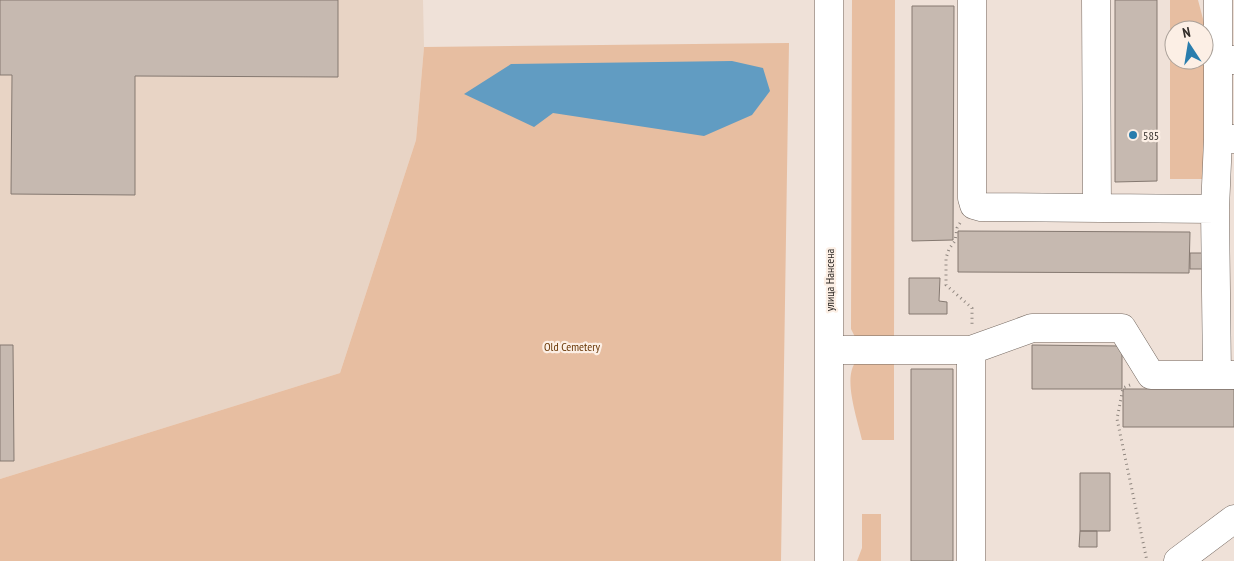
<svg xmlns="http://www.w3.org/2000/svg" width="1234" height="561" font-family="'PT Sans Narrow',sans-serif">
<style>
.built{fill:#e8d4c5}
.green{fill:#e7bea1;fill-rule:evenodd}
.water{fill:#619cc2}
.building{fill:#c6b9b0;stroke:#857971}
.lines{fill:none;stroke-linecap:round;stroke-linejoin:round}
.minor-casing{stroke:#73675f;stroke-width:29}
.path{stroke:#8f867f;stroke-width:3;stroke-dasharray:1 4;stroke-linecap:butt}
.minor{stroke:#fff;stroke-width:28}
.poi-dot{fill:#297dad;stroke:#fcefe5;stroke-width:2}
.labels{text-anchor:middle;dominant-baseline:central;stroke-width:4.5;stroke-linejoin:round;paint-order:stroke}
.poi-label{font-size:12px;fill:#302b27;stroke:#fcefe5;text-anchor:start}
.street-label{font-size:12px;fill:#302b27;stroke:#fcefe5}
.park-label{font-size:12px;fill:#693705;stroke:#fcefe5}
</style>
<rect width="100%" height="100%" fill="#efe1d8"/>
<!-- built -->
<path class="built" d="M 0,0 L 423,0 L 424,47 L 416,140 L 340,373 L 0,479 Z"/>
<!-- green -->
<path class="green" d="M 852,0 L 895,0 L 894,341 L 855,337 L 851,329 Z
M 1170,0 L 1198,0 L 1212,53 L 1203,179 L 1170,179 ZM 1174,30 L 1204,30 L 1204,60 L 1174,60 Z
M 789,43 L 781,561 L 0,561 L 0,479 L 340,373 L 416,140 L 424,47 Z
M 894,360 L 894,440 L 862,440 C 858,421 843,380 855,363 Z
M 862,514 L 881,514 L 881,561 L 857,561 L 862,548 Z"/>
<!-- water -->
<path class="water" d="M 732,61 L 763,68 L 770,91 L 752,115 L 704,136 L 553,113 L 534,127 L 464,94 L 511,64 Z"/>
<!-- building -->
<path class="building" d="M 0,0 L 338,0 L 338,77 L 135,76 L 135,195 L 11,194 L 12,75 L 0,75 Z
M 1115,0 L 1157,0 L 1157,181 L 1115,182 Z
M 912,6 L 954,6 L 953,240 L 912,241 Z
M 958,231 L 1190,232 L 1189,273 L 958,272 Z
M 1190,253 L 1206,253 L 1206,269 L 1190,269 Z
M 909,278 L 940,278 L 939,301 L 947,302 L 947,314 L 909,314 Z
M 0,345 L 13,345 L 14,461 L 0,461 Z
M 1032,345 L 1122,346 L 1122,389 L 1032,389 Z
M 911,369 L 953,369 L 953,561 L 911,561 Z
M 1123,389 L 1234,389 L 1234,427 L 1123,427 Z
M 1080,473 L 1110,473 L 1110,531 L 1080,531 Z
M 1080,531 L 1097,531 L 1097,547 L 1079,547 Z"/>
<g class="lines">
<defs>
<path id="minor" d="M 829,0 L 829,561
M 972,0 L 972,198 L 974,205 L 981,207 L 1215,209 L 1217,375 L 1234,375
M 1096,0 L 1097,208
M 1218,0 L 1218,60 L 1234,60
M 1218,60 L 1218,139 L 1234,139
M 1215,209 L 1218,139
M 829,350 L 971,350 L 1032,328 L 1122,328 L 1151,375 L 1217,375
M 971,561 L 971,350
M 1178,561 L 1234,519"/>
</defs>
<!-- minor casing -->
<use href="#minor" class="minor-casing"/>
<!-- path -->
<path class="path" d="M 960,223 L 957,228 L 955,241 L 949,249 L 946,258 L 946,285 L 972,308 L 972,324
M 1130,385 L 1123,388 L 1117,419 L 1147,561"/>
<!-- minor -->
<use href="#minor" class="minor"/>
</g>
<!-- markers -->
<circle class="poi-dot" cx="1133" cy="135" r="5"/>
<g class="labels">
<!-- poi labels -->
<g class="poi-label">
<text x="1143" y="135">585</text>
</g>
<!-- street labels -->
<g class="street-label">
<text transform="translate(829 280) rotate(-90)">улица Нансена</text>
</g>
<!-- park labels -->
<g class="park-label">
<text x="572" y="346">Old Cemetery</text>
</g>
</g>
<!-- north arrow -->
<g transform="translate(1189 45) rotate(348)"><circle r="24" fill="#fcefe5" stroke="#aaa199"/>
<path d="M0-4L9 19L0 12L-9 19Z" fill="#297dad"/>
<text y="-8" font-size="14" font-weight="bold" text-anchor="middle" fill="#302b27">N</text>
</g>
</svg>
